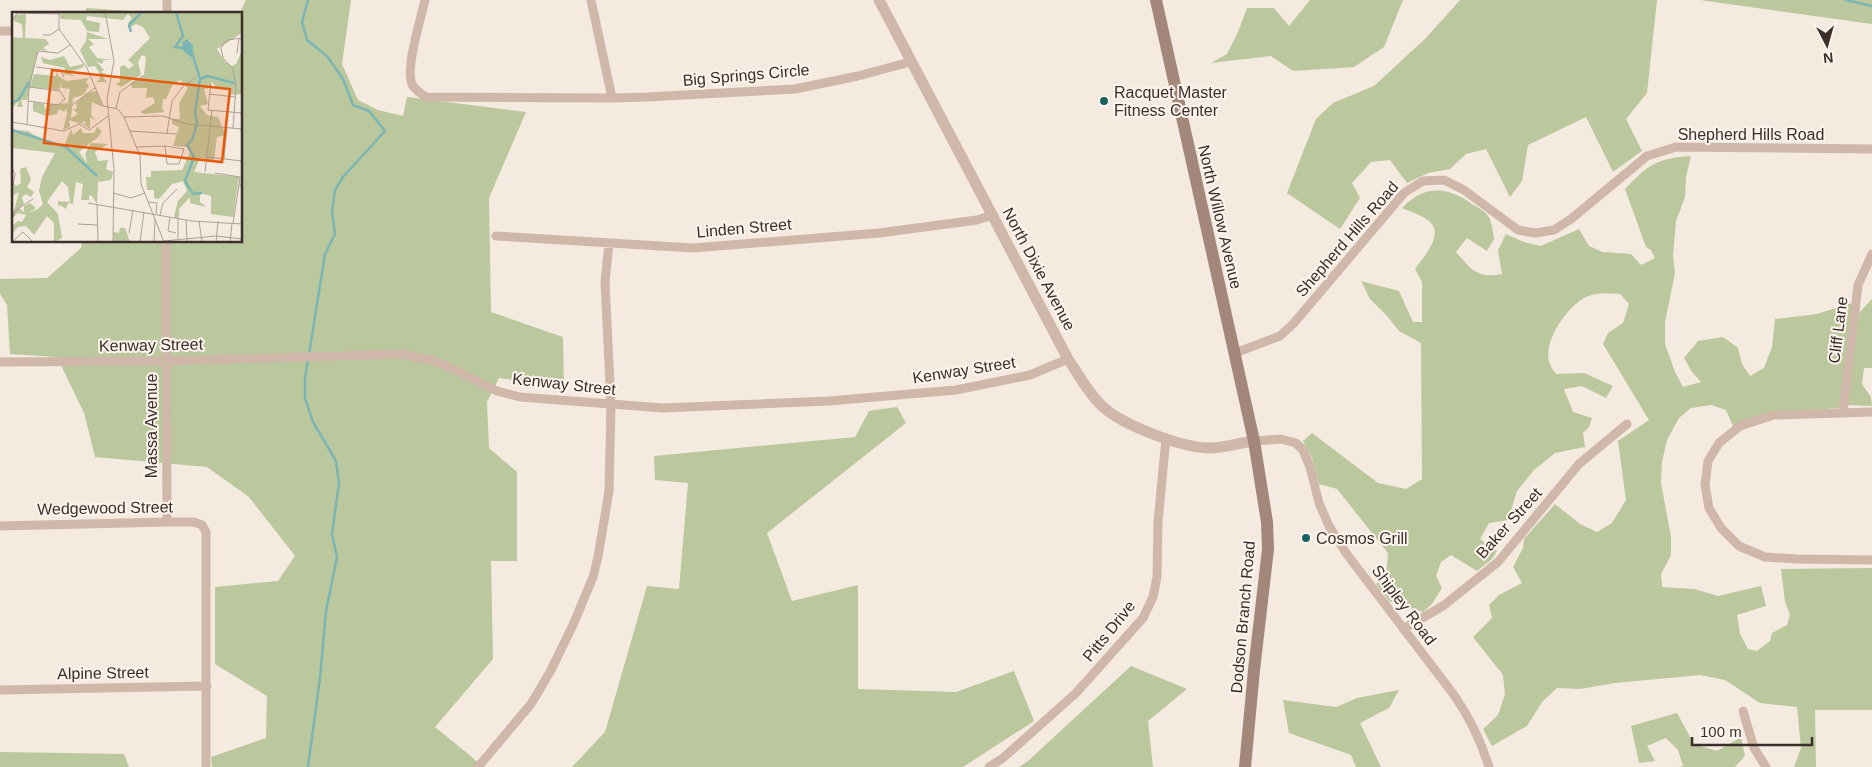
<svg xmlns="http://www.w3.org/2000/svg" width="1872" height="767" font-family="Arial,sans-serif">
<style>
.green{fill:#bbc79d}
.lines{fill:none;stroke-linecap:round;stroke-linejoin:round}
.stream{stroke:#7bb6b4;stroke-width:2.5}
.minor{stroke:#cfb8a9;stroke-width:9}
.tertiary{stroke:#cfb8a9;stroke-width:11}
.secondary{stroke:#a3877a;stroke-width:12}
.poi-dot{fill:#1a6262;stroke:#fcf4ed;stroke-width:2}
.labels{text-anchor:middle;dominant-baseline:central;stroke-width:4;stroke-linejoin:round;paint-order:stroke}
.street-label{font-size:16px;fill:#3c2e2a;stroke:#fcf4ed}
.poi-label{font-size:16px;fill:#3c2e2a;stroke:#fcf4ed;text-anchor:start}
.inset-river{fill:none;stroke:#7bb6b4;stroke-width:2.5}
.inset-road{fill:none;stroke:#ab9f97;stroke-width:1}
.view{fill:#e8590c;fill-opacity:0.15;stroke:#e8590c;stroke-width:2.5}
.inset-edge{fill:none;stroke:#3c2e2a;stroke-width:2.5}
</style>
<rect width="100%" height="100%" fill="#f5eadf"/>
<!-- green -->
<path class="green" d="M 246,0 L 351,0 L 342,64 L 358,100 L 378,110 L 403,116 L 407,97 L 526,112 L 489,198 L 491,312 L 563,337 L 564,387 L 499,378 L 487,402 L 489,448 L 517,472 L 517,561 L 491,561 L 493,659 L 435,727 L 484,767 L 212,767 L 211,757 L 266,738 L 267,696 L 215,664 L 215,587 L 278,581 L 295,556 L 249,497 L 207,467 L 95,457 L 84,413 L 57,357 L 10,354 L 7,305 L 0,294 L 0,279 L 47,278 L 81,248 L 82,241 L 241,241 L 241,14 L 239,14 Z
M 1310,0 L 1403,0 L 1384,47 L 1354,67 L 1293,71 L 1271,56 L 1211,63 L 1227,54 L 1238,32 L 1247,8 L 1274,8 L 1289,26 Z
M 1460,0 L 1657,0 L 1647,93 L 1626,119 L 1642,151 L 1613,172 L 1586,117 L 1528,145 L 1522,181 L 1510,197 L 1486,149 L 1466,154 L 1450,169 L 1428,173 L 1407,183 L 1390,160 L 1371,162 L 1352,183 L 1360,198 L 1340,229 L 1287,193 L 1316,119 L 1333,103 L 1374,86 L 1426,38 Z
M 1700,0 L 1872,0 L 1872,24 Z
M 86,8 L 174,14 L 85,14 Z
M 1691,156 L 1686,177 L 1685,197 L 1676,221 L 1673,255 L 1675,273 L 1665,322 L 1665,344 L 1675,372 L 1683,387 L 1701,382 L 1692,372 L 1684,358 L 1698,341 L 1723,337 L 1738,348 L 1742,364 L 1750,376 L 1764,368 L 1772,347 L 1775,319 L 1817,314 L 1852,303 L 1841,408 L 1774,412 L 1733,426 L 1726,410 L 1711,405 L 1691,408 L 1679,418 L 1667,440 L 1662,462 L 1661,483 L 1671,537 L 1671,555 L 1661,574 L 1662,587 L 1694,589 L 1718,596 L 1761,586 L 1766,606 L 1737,615 L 1740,634 L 1748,649 L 1757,651 L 1770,641 L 1772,633 L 1787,625 L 1790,615 L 1785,602 L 1781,569 L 1872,568 L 1872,710 L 1815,710 L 1816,767 L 1794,767 L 1801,748 L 1797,707 L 1760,703 L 1725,680 L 1700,675 L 1615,683 L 1580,689 L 1557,688 L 1542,702 L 1527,726 L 1492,746 L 1483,729 L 1498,715 L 1505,694 L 1503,675 L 1473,637 L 1492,618 L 1489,605 L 1499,595 L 1522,583 L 1513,567 L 1523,548 L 1524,539 L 1555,504 L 1580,524 L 1597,532 L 1612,523 L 1626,500 L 1618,441 L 1649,420 L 1603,344 L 1608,333 L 1623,323 L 1629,304 L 1620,294 C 1608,293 1597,292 1586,297 C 1567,306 1541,344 1550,364 C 1551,368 1554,371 1556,374 L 1584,373 L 1613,386 L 1606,398 L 1582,386 L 1564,389 L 1573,412 L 1592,418 L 1589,427 L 1583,433 L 1585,447 L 1555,453 L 1534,470 L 1517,491 L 1508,520 L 1489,523 L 1480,539 L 1497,551 L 1492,559 L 1477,571 L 1451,555 L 1441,562 L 1436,576 L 1442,588 L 1432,604 L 1423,612 L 1389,601 L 1376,584 L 1386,576 L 1388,553 L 1337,489 L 1319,484 L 1312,458 L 1303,441 L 1312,433 L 1378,483 L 1406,489 L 1422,479 L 1421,343 L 1399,331 L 1387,316 L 1370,299 L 1361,281 L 1399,291 L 1413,322 L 1422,322 L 1422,282 L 1415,269 C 1423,258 1443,236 1431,223 C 1425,216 1411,212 1402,208 C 1424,185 1447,186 1472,204 C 1477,207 1485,211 1488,216 C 1492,221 1493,232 1494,239 L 1487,251 L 1467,238 L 1456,252 C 1471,269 1477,279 1502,274 L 1498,250 L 1506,234 L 1524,242 L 1541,246 L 1579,229 L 1589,246 L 1603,252 L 1631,254 L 1641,265 L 1655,258 L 1651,250 L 1646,247 L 1625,189 C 1648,165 1657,158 1691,156 Z
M 1872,299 L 1872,368 L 1864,368 L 1862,384 L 1871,397 L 1872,406 L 1847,405 L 1859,313 Z
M 897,407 L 906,423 L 767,533 L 792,601 L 858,585 L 858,689 L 956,692 L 1014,671 L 1034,721 L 963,767 L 572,767 L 605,732 L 647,586 L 679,589 L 688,483 L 655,480 L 654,456 L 855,437 L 869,411 Z
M 1131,666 L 1187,689 L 1148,721 L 1153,767 L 1019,767 L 1028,761 Z
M 1399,690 L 1389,708 L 1360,723 L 1381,767 L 1356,767 L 1351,755 L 1289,733 L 1283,700 L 1336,707 L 1357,698 Z
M 1677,713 L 1694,744 L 1717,751 L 1741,737 L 1745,756 L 1735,767 L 1679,767 L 1683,766 L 1678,750 L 1666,738 L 1647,746 L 1655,761 L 1639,763 L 1631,726 Z
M 0,752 L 124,754 L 129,767 L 0,767 Z"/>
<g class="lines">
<!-- stream -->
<path class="stream" d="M 308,0 L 302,22 L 307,40 L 327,56 L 343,79 L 353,105 L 369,111 L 385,131 L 343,177 L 335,190 L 332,211 L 335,234 L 325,254 L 309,354
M 1846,0 L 1872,6
M 308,767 L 320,678 L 326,611 L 337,557 L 332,534 L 339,483 L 336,461 L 313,422 L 305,398 L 305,377 L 308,360"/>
<!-- minor -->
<path class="minor" d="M 425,0 C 421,18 405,69 412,84 C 414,90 421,93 426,97 L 612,98 L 591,0
M 167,14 L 167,0
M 0,31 L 14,31
M 612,98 L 647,97 L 795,89 L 858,76 L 910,62
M 496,236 L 693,248 L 879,233 L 977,220 L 993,215
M 166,241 L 167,522
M 1235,353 L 1280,336 L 1294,323 L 1404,193 L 1423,181 L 1444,180 L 1464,190 L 1518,230 L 1535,233 L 1554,230 L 1571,219 L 1647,156 L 1676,147 L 1872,149
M 0,362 L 166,361 L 403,354 L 438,362 L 497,391 L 520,397 L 663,408 L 829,401 L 956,390 L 1030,375 L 1068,359
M 1843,412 L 1858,285 L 1872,254
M 1872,412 L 1774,415 L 1740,426 L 1719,443 L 1708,461 L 1705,485 L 1709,508 L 1721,528 L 1739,546 L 1765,557 L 1797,559 L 1872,560
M 1254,441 L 1281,439 L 1296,443 L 1303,450 L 1310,467 L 1319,503 L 1329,526 L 1346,553 L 1454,695 C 1470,718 1481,741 1489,767
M 0,526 L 167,522 L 194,522 L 202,525 L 206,532 L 206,767
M 1403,629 L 1443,606 L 1498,562 L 1579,464 L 1627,424
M 0,690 L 207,686
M 1743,711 L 1754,748 L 1766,767
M 478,767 L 531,704 L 550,672 L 573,625 L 593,577 L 598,557 L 609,491 L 611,405 L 605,282 L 609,243
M 989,767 L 1003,758 L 1076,693 L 1143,618 L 1153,597 L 1157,577 L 1158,522 L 1166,438"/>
<!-- tertiary -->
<path class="tertiary" d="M 879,0 L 1068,359 C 1079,375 1088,393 1102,406 C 1122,425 1180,447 1208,448 C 1223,448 1239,443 1254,441"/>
<!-- secondary -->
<path class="secondary" d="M 1156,0 L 1254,441 L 1267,522 L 1268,549 L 1254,670 L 1245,767"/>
</g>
<!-- markers -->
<g class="poi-dot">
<circle cx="1104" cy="101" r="5"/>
<circle cx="1306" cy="538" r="5"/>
</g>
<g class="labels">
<!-- street labels -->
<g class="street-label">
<text transform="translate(746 75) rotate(-5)">Big Springs Circle</text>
<text x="1751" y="134">Shepherd Hills Road</text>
<text transform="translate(1220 217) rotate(77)">North Willow Avenue</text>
<text transform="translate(744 228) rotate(-5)">Linden Street</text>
<text transform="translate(1347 239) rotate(-49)">Shepherd Hills Road</text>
<text transform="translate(1039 269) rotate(62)">North Dixie Avenue</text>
<text transform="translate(1838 330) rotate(-83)">Cliff Lane</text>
<text transform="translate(151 345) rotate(-1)">Kenway Street</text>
<text transform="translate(964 370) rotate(-9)">Kenway Street</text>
<text transform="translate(564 384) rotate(6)">Kenway Street</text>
<text transform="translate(151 426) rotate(-90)">Massa Avenue</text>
<text transform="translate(105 508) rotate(-1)">Wedgewood Street</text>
<text transform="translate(1509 523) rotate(-48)">Baker Street</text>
<text transform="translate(1404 605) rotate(53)">Shipley Road</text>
<text transform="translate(1243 617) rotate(-85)">Dodson Branch Road</text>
<text transform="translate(1109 631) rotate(-51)">Pitts Drive</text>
<text transform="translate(103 673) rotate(-1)">Alpine Street</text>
</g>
<!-- poi labels -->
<g class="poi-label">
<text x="1114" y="92">Racquet Master<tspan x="1114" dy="18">Fitness Center</tspan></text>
<text x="1316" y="538">Cosmos Grill</text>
</g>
</g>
<!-- overview -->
<g transform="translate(12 12)">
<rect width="230" height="230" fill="#f5eadf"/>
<path d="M 47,0 L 230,0 L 230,21 L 205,37 L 213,50 L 220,54 L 224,52 L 230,39 L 230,90 L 229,82 L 219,83 L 218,78 L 206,77 L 199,69 L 198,76 L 192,77 L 196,92 L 188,94 L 195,103 L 206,105 L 214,123 L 205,125 L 202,148 L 188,146 L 182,160 L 227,165 L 221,205 L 199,202 L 199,184 L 192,182 L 188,182 L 188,190 L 194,195 L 178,191 L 178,185 L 167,197 L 167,206 L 162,205 L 166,189 L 175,179 L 171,169 L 160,172 L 147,187 L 142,186 L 142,178 L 135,178 L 134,165 L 139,165 L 139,159 L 170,158 L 178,140 L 175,135 L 161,134 L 167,115 L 160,112 L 160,107 L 168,107 L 167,91 L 176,76 L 168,68 L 160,74 L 154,87 L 151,87 L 150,97 L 153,100 L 132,102 L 128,100 L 143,91 L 141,85 L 134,86 L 135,76 L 120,76 L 119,71 L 132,64 L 134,45 L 130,43 L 126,50 L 129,63 L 109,75 L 104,72 L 108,70 L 108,55 L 112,53 L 117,57 L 122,53 L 116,48 L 138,26 L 131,15 L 124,12 L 119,15 L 116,11 L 120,6 L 116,2 L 111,8 L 75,4 L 74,8 L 88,11 L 87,20 L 75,19 L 69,8 L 49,7 ZM 175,28 L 178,28 L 180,46 L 171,39 L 170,31 ZM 14,2 L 13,26 L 34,27 L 37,32 L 31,36 L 36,39 L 26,38 L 15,88 L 9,88 L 11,95 L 5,95 L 7,88 L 0,97 L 0,25 L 11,26 L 10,12 L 2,9 L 3,3 ZM 75,20 L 96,27 L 76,27 L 82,32 L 77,35 L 85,46 L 101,48 L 92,48 L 90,52 L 84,49 L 92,58 L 89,60 L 95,62 L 89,62 L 95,70 L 84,70 L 88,67 L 87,60 L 83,54 L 76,55 L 68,38 L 74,29 ZM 52,44 L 58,55 L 71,52 L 72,55 L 58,60 L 62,64 L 52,62 L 53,56 L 31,51 L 29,45 L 38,48 ZM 45,59 L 46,64 L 55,69 L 77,66 L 74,70 L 77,74 L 71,83 L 61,86 L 59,106 L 66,102 L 61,97 L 65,97 L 64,91 L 75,81 L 84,79 L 91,95 L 80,90 L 79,103 L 84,109 L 78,105 L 78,117 L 70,112 L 74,111 L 72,109 L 69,112 L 57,108 L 58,115 L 51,118 L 55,102 L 54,96 L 52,100 L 47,97 L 45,102 L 34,104 L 21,99 L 21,90 L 32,92 L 33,98 L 36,93 L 56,91 L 58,77 L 49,76 L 50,70 L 47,78 L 18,75 L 22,62 L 44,64 ZM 85,115 L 90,119 L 86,125 L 67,140 L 75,151 L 73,142 L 79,131 L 96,132 L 83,140 L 86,149 L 96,148 L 94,157 L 101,160 L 99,168 L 86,170 L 85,192 L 80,184 L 77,183 L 77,188 L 69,188 L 71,172 L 64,170 L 61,192 L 56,191 L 54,197 L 48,193 L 46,195 L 46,189 L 58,190 L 56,175 L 50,169 L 35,190 L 46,202 L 50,226 L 42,230 L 42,211 L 35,204 L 22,223 L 14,214 L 6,215 L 0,222 L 0,214 L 6,209 L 10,210 L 14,203 L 6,201 L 0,206 L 0,193 L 2,199 L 7,180 L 0,184 L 0,171 L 5,174 L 9,171 L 8,157 L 14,155 L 19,168 L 15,175 L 22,180 L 19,185 L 14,182 L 10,185 L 12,192 L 7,196 L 12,200 L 12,194 L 18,191 L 24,196 L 17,201 L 26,197 L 31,192 L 27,179 L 30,165 L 43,141 L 0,136 L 0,118 L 16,119 L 31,128 L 52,134 L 59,117 L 61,123 L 69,116 L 71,121 L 82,121 ZM 108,216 L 113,216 L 118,230 L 102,230 L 101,220 L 107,221 Z" fill="#bbc79d" fill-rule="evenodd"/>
<path d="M 176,27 L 181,34 L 180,46 L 171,39 L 170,30 Z" fill="#7bb6b4"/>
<path class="inset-river" d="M 164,0 L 171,24 L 163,35 L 171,36M 119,20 L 117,13 L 130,0M 179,37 L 188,67 L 196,64 L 222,71M 188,67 L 183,100 L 185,111 L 180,128 L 175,133 L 182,145 L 173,169 L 181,182 L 190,181M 0,91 L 7,87 L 17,70M 0,118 L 54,135 L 85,164"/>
<path class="inset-road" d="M 47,0 L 47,17 L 75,56 L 91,94 L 106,97 L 112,105 L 128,144 L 129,172 L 152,230M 93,0 L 102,49 L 95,87 L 102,157 L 101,230M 1,8 L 5,1 L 47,2M 31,23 L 38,23 L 47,17M 225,41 L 227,26M 24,55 L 49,58 L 52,65M 199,70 L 196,98 L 230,101M 197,82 L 223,85M 16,89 L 46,93 L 53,87 L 48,79 L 17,75M 60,93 L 83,76M 104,96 L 108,80 L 132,63M 112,105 L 151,104 L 175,112 L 230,117M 0,110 L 52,119 L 67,112 L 77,118 L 96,104M 15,113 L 17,75 L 26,39 L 46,41 L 58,33M 221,116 L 224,75 L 221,57 L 211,46 L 209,36 L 215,28 L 230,26M 32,117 L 39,92M 118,119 L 165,122M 155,121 L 160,89 L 172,73 L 184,66M 153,134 L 172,137 L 167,152 L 155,152 ZM 124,135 L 153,134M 195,145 L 230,149M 212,147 L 215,115M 0,156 L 3,162 L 0,178M 193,160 L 200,98M 203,161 L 228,165 L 227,173M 101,181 L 119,186 L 133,181M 137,190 L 145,191 L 144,202M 76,191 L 180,209 L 230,212M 85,193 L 86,230M 148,203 L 151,191 L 165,177M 158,205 L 156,219 L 164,221M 0,207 L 4,198 L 21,187M 174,208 L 175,230M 187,209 L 190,230M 221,211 L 227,173 L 230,173M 66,212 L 85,213M 117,221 L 121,198M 166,227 L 166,206M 152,229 L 204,224 L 230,227M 0,230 L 11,220 L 21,230M 128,230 L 132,200M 142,230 L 143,207M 204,230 L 206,209M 218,230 L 220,211"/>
<path class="view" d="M 40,58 L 218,77 L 210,150 L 32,131 Z"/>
<rect width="230" height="230" class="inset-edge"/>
</g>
<!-- north arrow -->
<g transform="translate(1827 45) rotate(174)" stroke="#fcf4ed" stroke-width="4" paint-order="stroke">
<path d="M0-4L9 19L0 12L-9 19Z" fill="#3c2e2a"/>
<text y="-8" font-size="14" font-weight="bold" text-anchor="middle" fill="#3c2e2a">N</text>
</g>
<!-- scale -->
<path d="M1692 737v8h120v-8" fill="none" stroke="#3c2e2a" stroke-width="2.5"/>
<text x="1700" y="737" font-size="15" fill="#3c2e2a" stroke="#fcf4ed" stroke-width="4" paint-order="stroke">100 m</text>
</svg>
